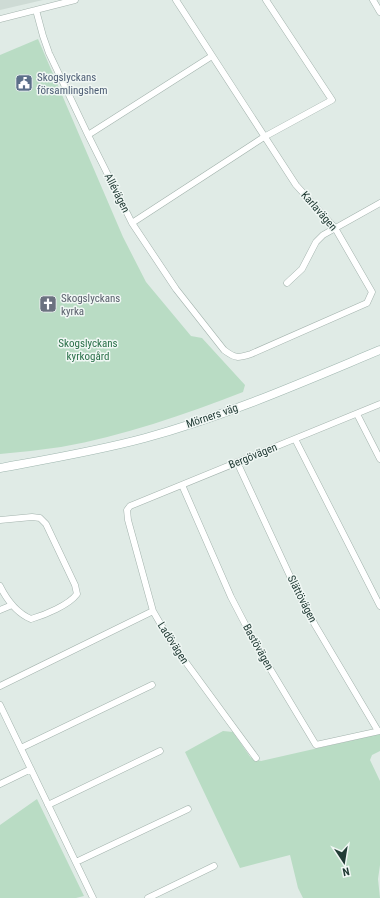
<svg xmlns="http://www.w3.org/2000/svg" width="380" height="898" font-family="'Roboto Condensed',sans-serif">
<style>
.built{fill:#cedbd5}
.green{fill:#b9dcc4}
.lines{fill:none;stroke-linecap:round;stroke-linejoin:round}
.minor-casing{stroke:#a3b3ad;stroke-width:7}
.secondary-casing{stroke:#9fb6af;stroke-width:9}
.minor{stroke:#fff;stroke-width:6}
.secondary{stroke:#fff;stroke-width:8}
.labels{text-anchor:middle;dominant-baseline:central;stroke-width:3;stroke-linejoin:round;paint-order:stroke}
.service-label{font-size:11px;fill:#4e5e75;stroke:#f0f7f4;text-anchor:start}
.street-label{font-size:11px;fill:#213b35;stroke:#f0f7f4}
.worship-label{font-size:11px;fill:#5b616d;stroke:#f0f7f4;text-anchor:start}
.park-label{font-size:11px;fill:#2c714a;stroke:#f0f7f4}
</style>
<rect width="100%" height="100%" fill="#e0ebe6"/>
<!-- built -->
<path class="built" d="M 0,0 L 43,0 L 0,10 Z"/>
<!-- green -->
<path class="green" d="M 38,39 L 123,237 L 146,282 L 191,336 L 202,338 L 245,385 L 243,392 C 184,415 123,436 61,447 C 41,450 20,452 0,454 L 0,55 Z
M 223,731 L 233,732 L 251,758 L 261,761 L 380,734 L 380,751 L 372,755 L 370,760 L 380,781 L 380,865 L 378,879 L 380,898 L 303,898 L 298,888 L 290,855 L 240,868 L 185,752 Z
M 37,799 L 84,896 L 76,898 L 0,898 L 0,825 Z"/>
<g class="lines">
<defs>
<path id="minor" d="M 373,0 L 380,12
M 36,10 L 43,36 L 49,53 L 88,135 L 132,223 L 176,289 L 224,350 C 236,359 238,358 251,354 L 367,303 L 372,292 L 335,228 L 296,185 L 176,0
M 0,19 L 75,0
M 88,135 L 212,56
M 132,223 L 264,137 L 332,100 L 266,0
M 287,283 L 302,269 L 316,242 L 323,235 L 380,203
M 357,414 L 380,459
M 295,439 L 380,606
M 237,462 L 296,589 L 315,625 L 378,731
M 182,485 L 231,597 L 257,647 L 316,745 L 380,731
M 0,520 L 32,517 L 40,518 L 46,524 L 75,585 L 77,594 C 69,605 45,615 31,619 C 17,613 7,600 0,586
M 0,610 L 12,605
M 0,686 L 153,611
M 0,705 L 93,898
M 21,748 L 152,685
M 256,758 L 171,642 L 153,611 L 128,520 L 127,510 L 130,506 L 135,504 L 380,404
M 0,784 L 31,769
M 48,805 L 160,751
M 76,862 L 188,809
M 148,898 L 214,866"/>
<path id="secondary" d="M 0,468 C 49,459 97,451 145,438 C 226,416 303,382 380,350"/>
</defs>
<!-- minor casing -->
<use href="#minor" class="minor-casing"/>
<!-- secondary casing -->
<use href="#secondary" class="secondary-casing"/>
<!-- minor -->
<use href="#minor" class="minor"/>
<!-- secondary -->
<use href="#secondary" class="secondary"/>
</g>
<!-- icons -->
<defs>
<symbol id="civic-square" viewBox="-11 -11 22 22"><rect x="-9" y="-9" width="18" height="18" rx="4" fill="#5c6f8a" stroke="#f0f7f4"/><path d="M-.6-6.5H3V-4.5H.6V-3L4-1V1h2V6H-6V1h2V-1L-.6-3ZM-1.2 2.5V6h2.4V2.5Z" fill="#fff"/></symbol>
<symbol id="church-square" viewBox="-11 -11 22 22"><rect x="-9" y="-9" width="18" height="18" rx="4" fill="#6b7280" stroke="#f0f7f4"/><path d="M-1.2-6h2.4v3.5h3.3v2.4h-3.3V6h-2.4V-.1h-3.3v-2.4h3.3Z" fill="#fff"/></symbol>
</defs>
<g fill-rule="evenodd">
<use href="#civic-square" x="14" y="73" width="20" height="20"/>
<use href="#church-square" x="38" y="294" width="20" height="20"/>
</g>
<g class="labels">
<!-- service labels -->
<g class="service-label">
<text x="37" y="77">Skogslyckans<tspan x="37" dy="13">församlingshem</tspan></text>
</g>
<!-- street labels -->
<g class="street-label">
<text transform="translate(117 193) rotate(63)">Allévägen</text>
<text transform="translate(319 211) rotate(49)">Karlavägen</text>
<text transform="translate(212 416) rotate(-19)">Mörners väg</text>
<text transform="translate(253 456) rotate(-22)">Bergövägen</text>
<text transform="translate(302 599) rotate(63)">Slättövägen</text>
<text transform="translate(173 643) rotate(57)">Ladövägen</text>
<text transform="translate(258 647) rotate(61)">Bastövägen</text>
</g>
<!-- worship labels -->
<g class="worship-label">
<text x="61" y="298">Skogslyckans<tspan x="61" dy="13">kyrka</tspan></text>
</g>
<!-- park labels -->
<g class="park-label">
<text x="88" y="343">Skogslyckans<tspan x="88" dy="13">kyrkogård</tspan></text>
</g>
</g>
<!-- north arrow -->
<g transform="translate(344 862) rotate(168)" stroke="#f0f7f4" stroke-width="3" paint-order="stroke">
<path d="M0-3L7 15L0 10L-7 15Z" fill="#213b35"/>
<text y="-6" font-size="11" font-weight="bold" text-anchor="middle" fill="#213b35">N</text>
</g>
</svg>
